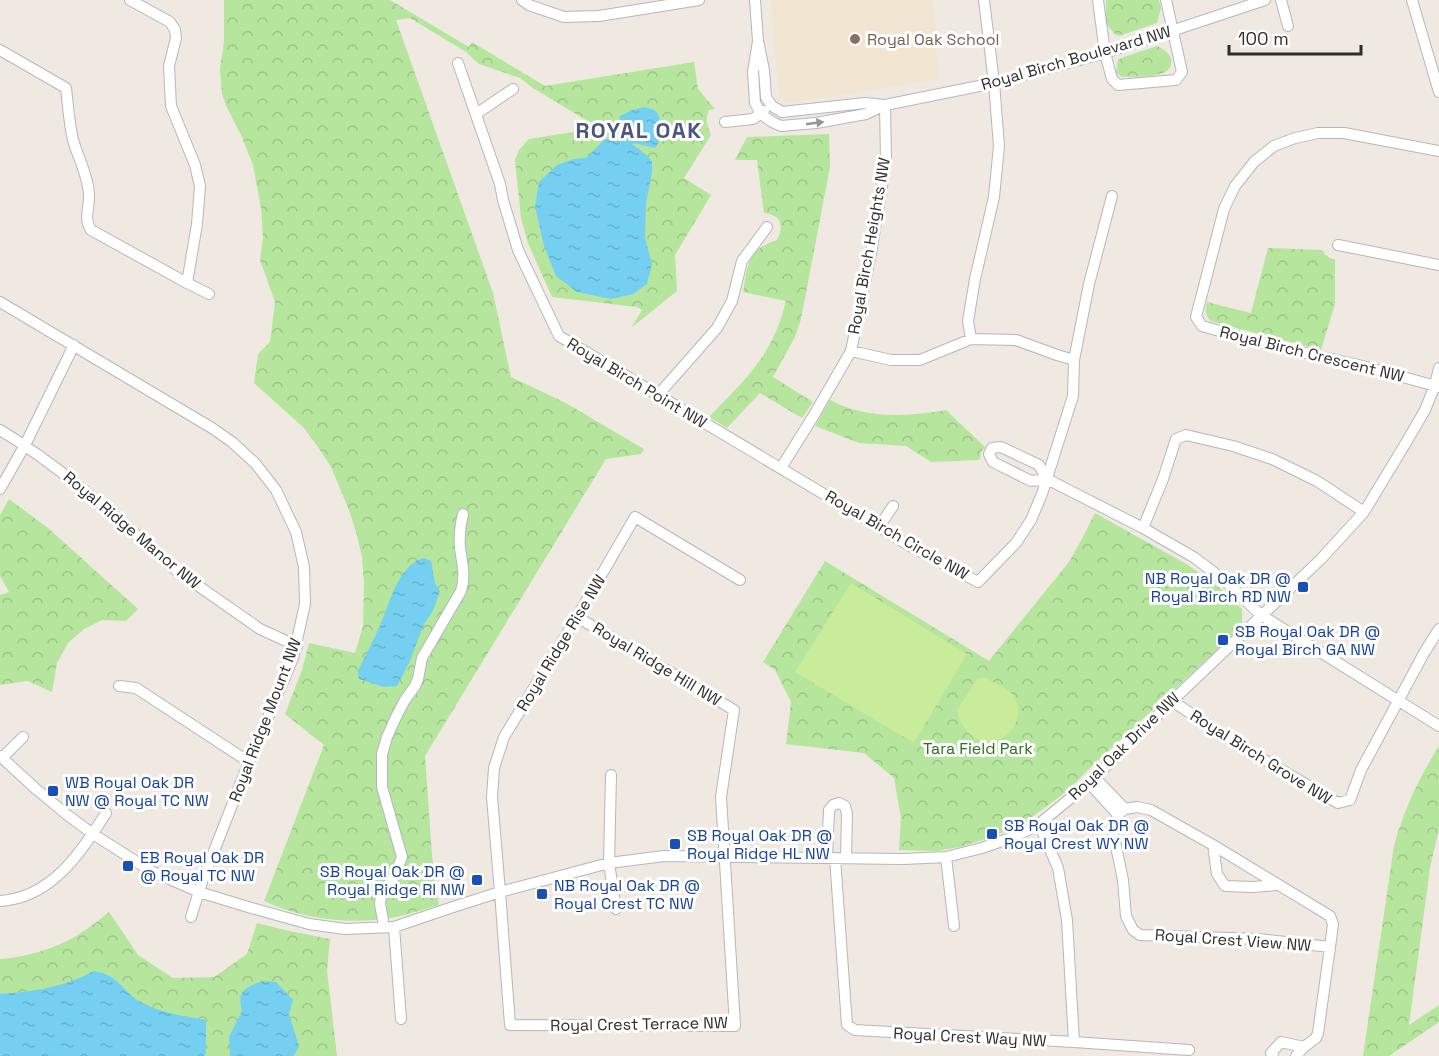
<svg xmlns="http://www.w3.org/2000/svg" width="1439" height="1056" font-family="'Space Grotesk',sans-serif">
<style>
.education{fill:#f0e6d1}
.park{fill:url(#park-crowns)}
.pitch{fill:#c9ec9a}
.water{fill:url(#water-ripples)}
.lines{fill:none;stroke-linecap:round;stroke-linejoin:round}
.minor-casing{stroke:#b4b7c1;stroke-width:12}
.minor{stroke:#fff;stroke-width:10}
.oneway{fill:#969696}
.education-dot{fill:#8d6e63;stroke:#fff;stroke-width:2}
.transit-dot{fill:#1a4fb4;stroke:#fff;stroke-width:2}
.labels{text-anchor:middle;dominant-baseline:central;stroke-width:6;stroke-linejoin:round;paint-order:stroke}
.education-label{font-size:16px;fill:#785e54;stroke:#fff;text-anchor:start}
.street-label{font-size:16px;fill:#2e2e2e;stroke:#fff}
.transit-label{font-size:16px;fill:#164399;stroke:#fff;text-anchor:start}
.park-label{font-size:16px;fill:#2c6e1b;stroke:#fff}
.district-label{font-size:22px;font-weight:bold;letter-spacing:1.5px;fill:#4d5680;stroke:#fff}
</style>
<defs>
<pattern id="park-crowns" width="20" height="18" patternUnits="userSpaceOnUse" patternTransform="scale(1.5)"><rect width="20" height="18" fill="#b6e59e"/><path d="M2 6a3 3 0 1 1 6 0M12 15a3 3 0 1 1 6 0" fill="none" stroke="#9dc588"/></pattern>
<pattern id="water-ripples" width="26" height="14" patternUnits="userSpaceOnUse" patternTransform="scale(1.5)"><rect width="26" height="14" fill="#75cff0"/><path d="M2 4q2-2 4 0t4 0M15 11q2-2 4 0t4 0" fill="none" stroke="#66b2ce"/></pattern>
</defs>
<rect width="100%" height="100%" fill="#efe9e1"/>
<!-- education -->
<path class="education" d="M 771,0 L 933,0 L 938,79 L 817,99 L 784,102 L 779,97 Z"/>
<!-- park -->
<path class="park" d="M 224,0 L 390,0 L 469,47 L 472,42 L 545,86 L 694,62 L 698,89 L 715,109 L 709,110 C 705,119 707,126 711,135 L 684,178 L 711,195 L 675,255 L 677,291 L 631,328 L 642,310 L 637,307 L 552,297 L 528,243 L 521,218 L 515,160 L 519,150 L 529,139 L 599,128 L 533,88 L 520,78 L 479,64 L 466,52 L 410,18 L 396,20 L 493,293 L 511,377 L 564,402 L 644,449 L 641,454 L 606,459 L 425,756 L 432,855 L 439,905 C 418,911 396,919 374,920 C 337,923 298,917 264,901 L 324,745 L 285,714 L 302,670 L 309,643 L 355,653 L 363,626 L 364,583 L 362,557 L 357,535 L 349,510 L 331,467 L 318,447 L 304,428 L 254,383 L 258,354 L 270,342 L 275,302 L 260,260 L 263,238 L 261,208 L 253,165 L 241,135 L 227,108 L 222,94 L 220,69 L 224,41 Z
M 1106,0 L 1159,0 L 1161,8 L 1157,23 L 1119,36 L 1116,35 L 1106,24 Z
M 1157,46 C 1162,48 1170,53 1171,59 C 1176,80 1134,76 1122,77 L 1116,73 L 1118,60 L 1121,58 Z
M 829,134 L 830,167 L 801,319 L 795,337 L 773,377 L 813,402 L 802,418 L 760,393 L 727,428 L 709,417 C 746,379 773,355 786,301 L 743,292 C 748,264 747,250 777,240 C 784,226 782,215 764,213 L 757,160 L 735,160 L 747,137 Z
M 1268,248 L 1322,250 C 1325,255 1329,259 1335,259 L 1335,304 L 1321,350 L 1210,321 C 1205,314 1205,310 1207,302 L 1251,313 Z
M 830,400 C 865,419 908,417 946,410 L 985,447 L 981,452 L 980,459 L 978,460 L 931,462 L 906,446 L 859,443 L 815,426 Z
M 9,499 L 48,528 L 138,609 L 126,621 L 102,620 L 84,629 L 68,643 L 57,663 L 52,692 L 28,681 L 0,685 L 0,595 L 9,592 L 0,576 L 0,515 Z
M 1095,513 L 1188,565 L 1221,589 L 1242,609 L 1242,627 L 1094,764 L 1066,792 L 1024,823 L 992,837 L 960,847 L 936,851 L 899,850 L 901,818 L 894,778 L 864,753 L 786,744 L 791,702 L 775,670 L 763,662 L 825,561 L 989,661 L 1069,562 L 1083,537 Z
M 1439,746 L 1439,829 L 1430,868 L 1409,1025 L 1439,1005 L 1439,1022 L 1389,1056 L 1363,1056 L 1394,846 C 1404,809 1419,778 1439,746 Z
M 109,912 L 138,955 L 173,978 L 214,977 L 247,954 L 257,923 L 289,931 L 330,939 L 327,971 L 337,1056 L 0,1056 L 0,959 C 27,957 54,949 78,935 C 89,928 99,920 109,912 Z"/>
<!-- pitch -->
<path class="pitch" d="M 851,583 L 967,654 L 914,743 L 795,672 Z
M 984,677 C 991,681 1007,689 1012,694 C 1016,697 1017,703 1018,707 C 1022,745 967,758 957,710 L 977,679 Z"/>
<!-- water -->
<path class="water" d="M 644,107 C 645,107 654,110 654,110 C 664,117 662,141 655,148 L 633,143 L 632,144 L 648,156 L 652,162 L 652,173 L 646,203 L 645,238 L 652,264 L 647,284 L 633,294 L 611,299 L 577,292 L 556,276 L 544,246 L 535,207 L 539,182 L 557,165 L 574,159 L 586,158 L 604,140 L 610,138 L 617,141 L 627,141 C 625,129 617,132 620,116 L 632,110 Z
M 424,558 L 431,561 L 435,583 L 440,591 L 433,611 L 424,624 L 409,663 L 397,686 L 384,687 L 359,679 L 358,671 C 365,655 374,640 381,623 C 390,602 399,564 424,558 Z
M 94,971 C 120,975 121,991 141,1002 C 160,1013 184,1016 206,1020 L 206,1053 L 204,1056 L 0,1056 L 0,994 C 32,992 65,987 94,971 Z
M 262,981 L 276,982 L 293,1000 L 289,1014 L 299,1046 L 294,1056 L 230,1056 L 229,1037 L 242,1011 C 237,990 244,989 262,981 Z"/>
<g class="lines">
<defs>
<path id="minor" d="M 522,0 L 529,5 L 564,17 L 599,16 L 699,0
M 755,0 L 758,41 L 764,70 L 766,97 L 772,106 L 782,112 L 865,103 L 884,105
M 1098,0 L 1105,53 L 1112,79 L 1118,85 L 1176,80 L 1182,72 L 1166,0
M 1281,0 L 1288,26
M 1412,0 L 1439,92
M 758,41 L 753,72 L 755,103 L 761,114 L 772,122 L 781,126 L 816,123 L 866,114 L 885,105 L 994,83 L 1105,53 L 1265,0
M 0,50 L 66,88 C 68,105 69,123 73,140 C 78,157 88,176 89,194 C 90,207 83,218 91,230 L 187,283 L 197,224 L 200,186 L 195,165 L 171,106 L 169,66 L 176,38 L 175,30 L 170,22 L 130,0
M 458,63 L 500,184 L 503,200 L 518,250 L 559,336 L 879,527 L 910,546 L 978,582 L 1016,543 L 1031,520 L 1042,494 L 1073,396 L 1074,360 L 1057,355 L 1016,340 L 971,339 L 920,360 L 891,360 L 851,351 L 814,415 L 781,468
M 476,114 L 513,89
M 725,122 L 753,119 L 764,111
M 1439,151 L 1344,133 L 1318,133 L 1295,138 L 1274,146 L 1254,162 L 1235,186 L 1224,209 L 1196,317 L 1202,326 L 1261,343 L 1367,367 L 1439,387
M 1338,245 L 1439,265
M 187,283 L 209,294
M 0,302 L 212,428 L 232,442 L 255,463 L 276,490 L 296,532 L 304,567 L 305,604 L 293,658 L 249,762 L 203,879 L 191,917
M 971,339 L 968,321 L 975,279 L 994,197 L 999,146 L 994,83 L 984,0
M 851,351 L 872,248 L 886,161 L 885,105
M 1074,360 L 1089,284 L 1112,196
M 658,395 L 717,328 L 732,301 L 742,261 L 767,227
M 0,430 C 65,469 120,521 177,571 L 260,629 L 297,646
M 1001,447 L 1039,465 L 1047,479 L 1031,481 L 993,462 L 989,454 L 992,448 Z
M 1047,479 L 1143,528 L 1195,558 L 1225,581 L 1261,615 L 1439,726
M 0,489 L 25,445 L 74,345
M 879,527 L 893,506
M 1143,528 L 1163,479 L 1176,439 L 1186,435 L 1233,446 L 1272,459 L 1317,481 L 1364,512
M 577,617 L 734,710 L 721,797 L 735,1026 L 510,1025 L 500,892 L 492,797 L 494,768 L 504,737 L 577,617 L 635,517 L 740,580
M 119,686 L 136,688 L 249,762
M 1172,701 L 1237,744 L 1338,803 L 1350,800 L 1361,770 L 1424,653 L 1439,629
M 0,756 L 36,789 L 66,814 L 93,834 L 151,871 L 199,892 L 248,907 L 309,924 L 345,929 L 394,927 L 450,908 L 500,892 L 609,863 L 664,856 L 904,859 L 946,857 L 982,848 L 1016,836 L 1039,824 L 1089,783 L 1172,701 L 1321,559 L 1364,512 L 1407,441 L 1425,410 L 1435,385 L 1439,368
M 2,758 L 23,737
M 611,775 L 609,863 L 616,909
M 1095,778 L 1125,809
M 1089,783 L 1118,815
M 1137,807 L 1151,810 L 1213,845 L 1330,916 L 1333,924 L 1330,947 L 1258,939 L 1140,935 L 1133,930 L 1126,916 L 1123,880 L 1113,832 L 1118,815 L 1125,809 Z
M 1213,845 L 1217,874 L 1225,886 L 1253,887 L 1277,885
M 946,857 L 954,926
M 827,858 L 829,810 L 833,805 L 839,803 L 845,806 L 847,814 L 846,857
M 835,858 L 847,1025 L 855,1030 L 1074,1042 L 1067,920 L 1058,868 L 1039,824
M 0,901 C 51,898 81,853 106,813
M 383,920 L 380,904 L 382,889 L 389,884 L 394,877 L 402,857 L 382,787 L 382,754 L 387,737 L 396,717 L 405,700 L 415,686 L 418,679 L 422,658 L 461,591 C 466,576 462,563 460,548 C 459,536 460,526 463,514
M 394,927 L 401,1019
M 1074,1042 L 1189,1050
M 1273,1056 L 1271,1053 L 1281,1042 L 1304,1047
M 1296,1056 L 1304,1047 L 1316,1038 L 1318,1033 L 1330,947"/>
</defs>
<!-- minor casing -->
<use href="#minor" class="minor-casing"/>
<!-- minor -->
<use href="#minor" class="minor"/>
</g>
<!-- one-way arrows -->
<defs><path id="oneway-solid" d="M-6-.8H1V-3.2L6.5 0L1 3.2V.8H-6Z" transform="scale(1.5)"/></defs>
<use class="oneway" href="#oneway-solid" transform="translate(815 123) rotate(-8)"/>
<!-- markers -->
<circle class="education-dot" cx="855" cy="39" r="6"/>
<g class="transit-dot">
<rect x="1297" y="581" width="12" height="12" rx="3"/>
<rect x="1217" y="634" width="12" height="12" rx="3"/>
<rect x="47" y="785" width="12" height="12" rx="3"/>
<rect x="986" y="828" width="12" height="12" rx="3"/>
<rect x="669" y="838" width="12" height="12" rx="3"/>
<rect x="122" y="860" width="12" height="12" rx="3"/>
<rect x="471" y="874" width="12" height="12" rx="3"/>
<rect x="536" y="888" width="12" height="12" rx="3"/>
</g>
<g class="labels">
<!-- education labels -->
<g class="education-label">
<text x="867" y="39">Royal Oak School</text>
</g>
<!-- street labels -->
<g class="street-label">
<text transform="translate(1076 58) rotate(-16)">Royal Birch Boulevard NW</text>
<text transform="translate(869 246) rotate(-80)">Royal Birch Heights NW</text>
<text transform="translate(1312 354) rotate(14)">Royal Birch Crescent NW</text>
<text transform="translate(637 383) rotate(31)">Royal Birch Point NW</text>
<text transform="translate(132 530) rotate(40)">Royal Ridge Manor NW</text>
<text transform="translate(897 535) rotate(30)">Royal Birch Circle NW</text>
<text transform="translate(561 643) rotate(-59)">Royal Ridge Rise NW</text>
<text transform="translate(657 664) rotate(31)">Royal Ridge Hill NW</text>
<text transform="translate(265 720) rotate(-69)">Royal Ridge Mount NW</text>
<text transform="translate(1124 746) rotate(-44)">Royal Oak Drive NW</text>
<text transform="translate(1261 757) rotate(32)">Royal Birch Grove NW</text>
<text transform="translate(1233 940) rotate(4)">Royal Crest View NW</text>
<text transform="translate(639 1024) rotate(-1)">Royal Crest Terrace NW</text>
<text transform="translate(970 1037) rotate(3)">Royal Crest Way NW</text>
</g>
<!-- transit labels -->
<g class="transit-label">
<text x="1291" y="578" text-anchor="end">NB Royal Oak DR @<tspan x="1291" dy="18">Royal Birch RD NW</tspan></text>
<text x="1235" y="631">SB Royal Oak DR @<tspan x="1235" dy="18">Royal Birch GA NW</tspan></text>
<text x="65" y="782">WB Royal Oak DR<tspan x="65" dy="18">NW @ Royal TC NW</tspan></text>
<text x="1004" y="825">SB Royal Oak DR @<tspan x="1004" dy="18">Royal Crest WY NW</tspan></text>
<text x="687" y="835">SB Royal Oak DR @<tspan x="687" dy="18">Royal Ridge HL NW</tspan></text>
<text x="140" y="857">EB Royal Oak DR<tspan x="140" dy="18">@ Royal TC NW</tspan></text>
<text x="465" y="871" text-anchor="end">SB Royal Oak DR @<tspan x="465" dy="18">Royal Ridge RI NW</tspan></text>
<text x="554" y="885">NB Royal Oak DR @<tspan x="554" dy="18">Royal Crest TC NW</tspan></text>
</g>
<!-- park labels -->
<g class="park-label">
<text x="978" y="748">Tara Field Park</text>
</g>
<!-- district labels -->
<g class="district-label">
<text x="639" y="130">ROYAL OAK</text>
</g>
</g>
<!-- scale -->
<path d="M1229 45v9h132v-9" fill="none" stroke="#2e2e2e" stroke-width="3"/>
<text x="1238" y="45" font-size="18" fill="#2e2e2e" stroke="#ffffff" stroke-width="4.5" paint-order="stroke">100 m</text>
</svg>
